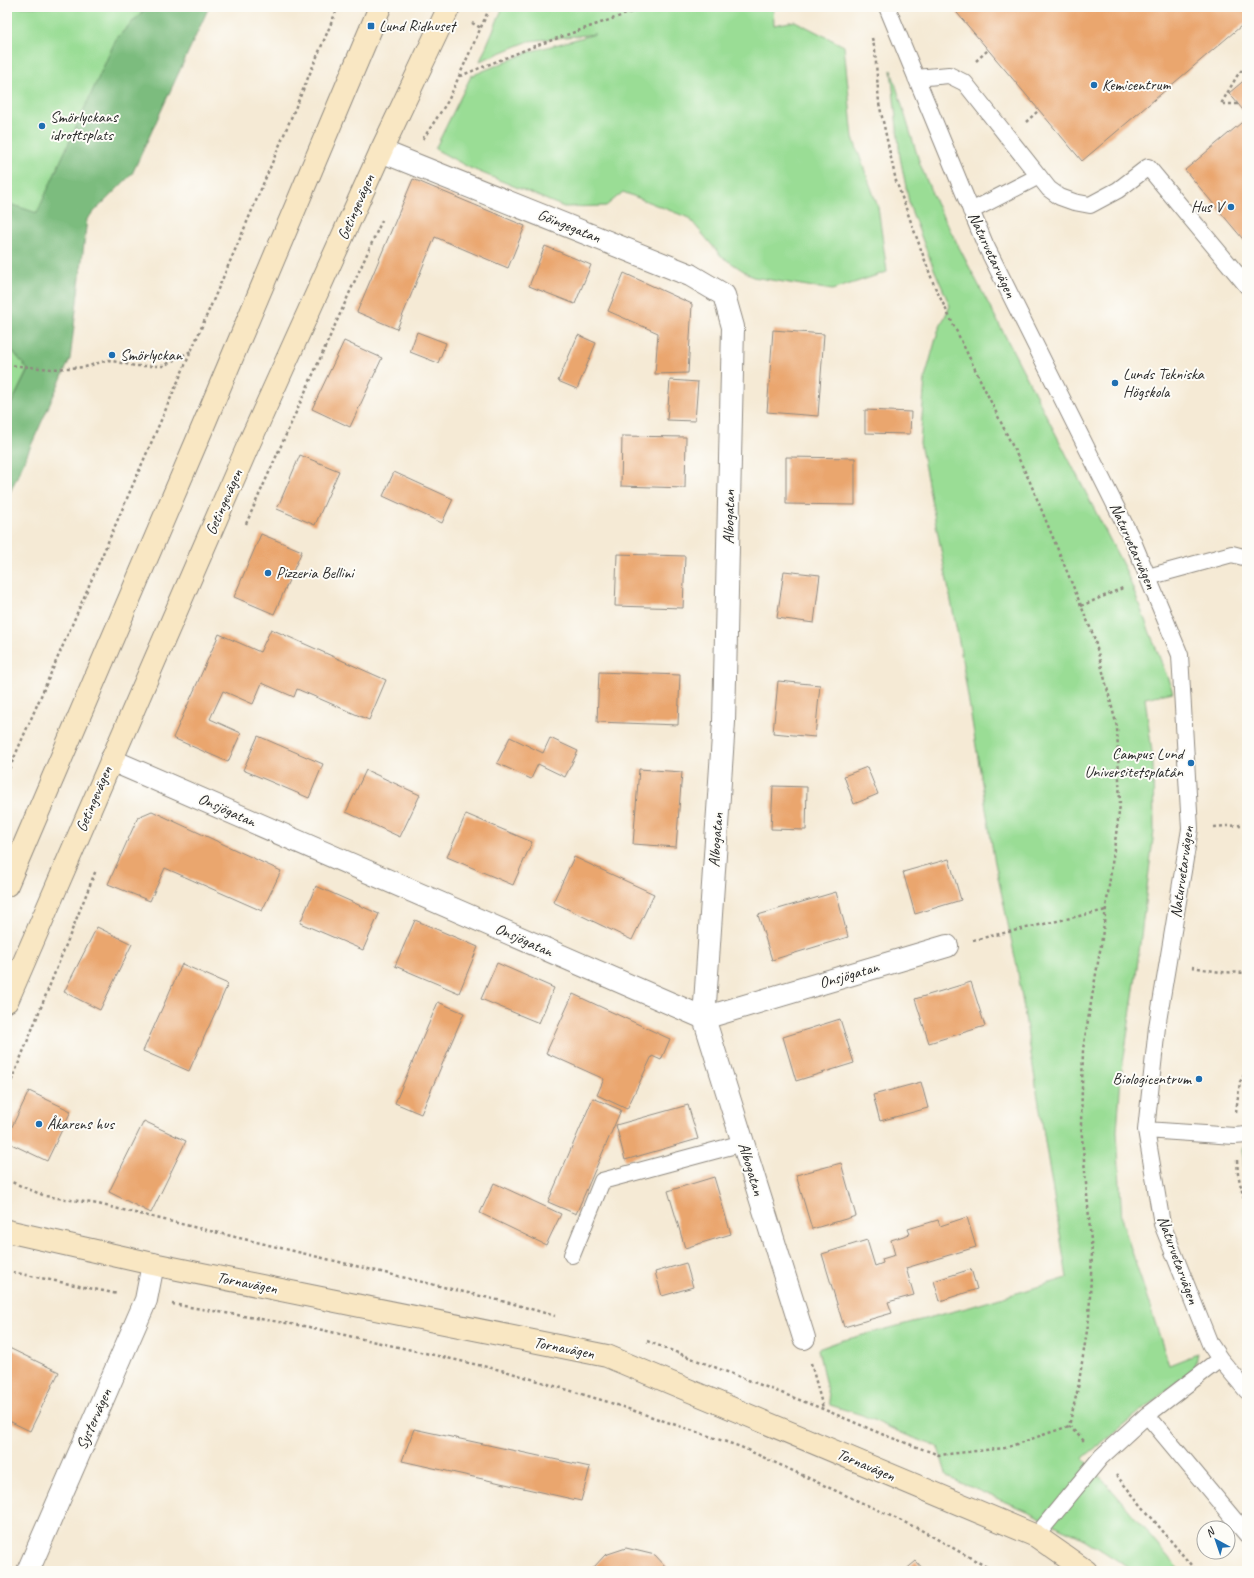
<svg xmlns="http://www.w3.org/2000/svg" width="1254" height="1578" font-family="Caveat,sans-serif">
<style>
.green{fill:#9add95;stroke:#628460}
.forest{fill:#7bbc7e;stroke:#537454}
.building{fill:#eaa66e}
.lines{fill:none;stroke-linecap:round;stroke-linejoin:round}
.lane-casing{stroke:#908a80;stroke-width:18}
.street-casing{stroke:#908a80;stroke-width:24}
.secondary-casing{stroke:#908a80;stroke-width:24}
.path{stroke:#908a80;stroke-width:2.5;stroke-dasharray:3 3;stroke-linecap:butt}
.lane{stroke:#fff;stroke-width:16}
.street{stroke:#fff;stroke-width:22}
.secondary{stroke:#f9e7c3;stroke-width:22}
.poi-dot{fill:#1f6fb2;stroke:#fdfcf7;stroke-width:1.5}
.labels{text-anchor:middle;dominant-baseline:central;stroke-width:4;stroke-linejoin:round;paint-order:stroke}
.poi-label{font-size:16px;fill:#2b2b2b;stroke:#fdfcf7;text-anchor:start}
.street-label{font-size:16px;fill:#2b2b2b;stroke:#fdfcf7}
</style>
<rect width="100%" height="100%" fill="#fdfcf7"/>
<filter id="ink" filterUnits="userSpaceOnUse"><feTurbulence type="fractalNoise" baseFrequency=".025" numOctaves="2"/><feDisplacementMap in="SourceGraphic" scale="8" xChannelSelector="R" yChannelSelector="G"/><feConvolveMatrix kernelMatrix="1 2 1 2 8 2 1 2 1" color-interpolation-filters="sRGB"/></filter>
<filter id="wash" filterUnits="userSpaceOnUse"><feTurbulence type="fractalNoise" baseFrequency=".012" numOctaves="4" result="noise"/><feDisplacementMap in="SourceGraphic" scale="16" xChannelSelector="R" yChannelSelector="G"/><feGaussianBlur stdDeviation="0.9" result="paint"/><feColorMatrix in="noise" values="0 0 0 0 0 0 0 0 0 0 0 0 0 0 0 0 0 1.4 0 .05"/><feComposite in="paint" operator="in"/></filter>
<g filter="url(#wash)">
<rect width="100%" height="100%" fill="#f5ead5"/>
<!-- green -->
<path class="green" d="M 7,7 L 147,7 L 116,39 L 28,369 L 7,413 Z
M 503,7 L 773,7 L 774,25 L 795,21 L 844,46 L 853,138 L 878,207 L 887,272 L 832,290 L 753,277 L 722,257 L 689,218 L 623,192 L 606,206 L 564,207 L 470,168 L 435,149 L 471,76 L 529,52 L 595,34 L 529,41 L 480,61 Z
M 891,70 L 920,164 L 936,203 L 1025,374 L 1126,571 L 1173,692 L 1145,698 L 1153,760 L 1154,831 L 1136,976 L 1121,1077 L 1117,1131 L 1122,1221 L 1169,1365 L 1197,1354 L 1194,1368 L 1083,1458 L 1107,1484 L 1180,1571 L 1134,1571 L 1084,1539 L 1031,1513 L 947,1477 L 938,1447 L 906,1435 L 862,1415 L 830,1405 L 818,1349 L 840,1341 L 970,1307 L 1067,1278 L 1017,967 L 994,858 L 960,647 L 920,443 L 925,378 L 938,331 L 950,306 L 929,257 L 910,207 L 900,157 Z
M 1243,1148 L 1247,1148 L 1247,1189 L 1244,1175 Z"/>
<!-- forest -->
<path class="forest" d="M 147,7 L 209,7 L 132,174 L 87,219 L 70,359 L 7,499 L 7,413 L 28,370 L 7,344 L 7,203 L 37,213 L 116,39 Z"/>
<g id="blocks">
<!-- building -->
<path class="building" d="M 952,7 L 1247,7 L 1247,21 L 1082,161 Z
M 1247,78 L 1247,115 L 1229,93 Z
M 1247,118 L 1247,244 L 1185,170 Z
M 413,179 L 525,226 L 508,268 L 435,237 L 397,329 L 357,312 Z
M 545,246 L 591,265 L 575,304 L 529,286 Z
M 624,273 L 692,304 L 688,373 L 655,374 L 658,333 L 608,311 Z
M 773,330 L 824,334 L 818,416 L 767,412 Z
M 417,332 L 446,343 L 438,363 L 410,352 Z
M 578,335 L 596,343 L 577,389 L 558,381 Z
M 344,341 L 382,358 L 350,427 L 312,409 Z
M 670,380 L 698,382 L 695,421 L 667,420 Z
M 865,410 L 911,412 L 910,434 L 865,433 Z
M 622,436 L 686,437 L 685,488 L 621,486 Z
M 300,455 L 339,471 L 315,525 L 277,509 Z
M 786,457 L 855,458 L 855,505 L 786,504 Z
M 394,472 L 453,499 L 442,523 L 383,496 Z
M 261,534 L 302,551 L 274,614 L 234,597 Z
M 617,554 L 685,556 L 683,608 L 615,606 Z
M 784,571 L 820,575 L 814,623 L 777,618 Z
M 271,629 L 386,680 L 369,720 L 297,689 L 294,697 L 262,683 L 253,704 L 223,691 L 210,719 L 241,733 L 228,762 L 173,738 L 219,634 L 260,652 Z
M 599,672 L 680,675 L 678,725 L 597,722 Z
M 778,681 L 820,685 L 815,737 L 773,733 Z
M 258,736 L 323,764 L 309,798 L 243,770 Z
M 510,737 L 543,753 L 550,738 L 578,751 L 565,777 L 538,764 L 531,779 L 497,763 Z
M 867,767 L 878,794 L 854,804 L 844,776 Z
M 639,769 L 682,772 L 676,847 L 633,844 Z
M 366,770 L 420,795 L 400,837 L 346,812 Z
M 773,786 L 807,787 L 806,830 L 771,829 Z
M 152,811 L 281,871 L 262,911 L 165,868 L 150,901 L 108,884 L 138,817 Z
M 466,814 L 532,842 L 513,885 L 447,857 Z
M 574,857 L 654,894 L 632,940 L 553,902 Z
M 949,859 L 961,900 L 915,914 L 903,872 Z
M 316,886 L 379,914 L 363,950 L 300,923 Z
M 836,892 L 848,937 L 772,960 L 758,915 Z
M 415,920 L 478,947 L 459,993 L 395,966 Z
M 97,927 L 132,944 L 100,1010 L 64,992 Z
M 497,963 L 554,988 L 539,1023 L 481,999 Z
M 182,964 L 228,984 L 189,1071 L 143,1051 Z
M 971,982 L 985,1026 L 929,1043 L 915,999 Z
M 573,994 L 670,1039 L 661,1060 L 652,1056 L 627,1109 L 597,1095 L 604,1079 L 546,1053 Z
M 438,1002 L 464,1013 L 421,1114 L 395,1103 Z
M 840,1019 L 854,1063 L 796,1081 L 783,1037 Z
M 921,1082 L 928,1108 L 880,1121 L 873,1095 Z
M 29,1091 L 71,1111 L 47,1161 L 7,1142 L 7,1137 Z
M 593,1098 L 621,1110 L 576,1214 L 548,1202 Z
M 688,1105 L 698,1139 L 625,1160 L 616,1125 Z
M 144,1121 L 186,1141 L 151,1213 L 109,1192 Z
M 841,1163 L 856,1216 L 812,1229 L 796,1175 Z
M 714,1177 L 731,1234 L 685,1248 L 668,1191 Z
M 494,1183 L 561,1214 L 546,1245 L 480,1213 Z
M 967,1217 L 976,1247 L 906,1268 L 914,1295 L 888,1302 L 892,1313 L 844,1327 L 822,1254 L 867,1240 L 875,1266 L 883,1263 L 882,1259 L 895,1255 L 891,1240 L 910,1234 L 908,1229 L 938,1220 L 940,1226 Z
M 686,1263 L 693,1287 L 662,1296 L 655,1272 Z
M 971,1269 L 977,1289 L 940,1301 L 934,1281 Z
M 7,1347 L 59,1372 L 30,1431 L 7,1420 Z
M 414,1429 L 590,1467 L 581,1501 L 402,1461 Z
M 626,1548 L 655,1555 L 667,1568 L 668,1571 L 592,1571 L 594,1567 L 605,1555 Z
M 916,1561 L 925,1571 L 904,1571 Z"/>
</g>
</g>
<g filter="url(#ink)">
<use href="#blocks" fill-opacity="0" stroke="#908a80" stroke-width="1"/>
<g class="lines">
<defs>
<path id="lane" d="M 887,7 L 985,244 L 1132,539 L 1180,655 L 1190,829 L 1157,1027 L 1146,1130 L 1162,1224 L 1210,1344 L 1220,1359 L 1247,1391
M 916,78 L 949,75 L 965,83 L 1049,189 L 1060,197 L 1074,202 L 1090,205 L 1118,190 L 1148,167 L 1247,286
M 971,211 L 1039,176
M 1148,577 L 1232,554 L 1247,558
M 1146,1130 L 1234,1136 L 1247,1135
M 572,1255 L 602,1181 L 743,1143
M 1147,1415 L 1247,1535
M 1036,1536 L 1101,1457 L 1147,1415 L 1220,1359"/>
<path id="street" d="M 381,151 L 690,275 L 724,295 L 733,327 L 724,722 L 704,1018 L 804,1338
M 111,760 L 704,1018 L 947,946
M 28,1571 L 146,1300 L 153,1264"/>
<path id="secondary" d="M 7,885 L 196,443 L 380,7
M 7,1001 L 247,448 L 381,151 L 449,7
M 7,1231 L 153,1264 L 607,1356 L 1036,1536 L 1086,1571"/>
</defs>
<!-- lane casing -->
<use href="#lane" class="lane-casing"/>
<!-- street casing -->
<use href="#street" class="street-casing"/>
<!-- secondary casing -->
<use href="#secondary" class="secondary-casing"/>
<!-- path -->
<path class="path" d="M 472,23 L 481,28
M 872,38 L 875,50 L 879,103 L 896,181 L 934,285 L 1030,482 L 1094,637 L 1117,727 L 1120,805 L 1101,945 L 1083,1049 L 1081,1125 L 1092,1253 L 1089,1318 L 1078,1388 L 1069,1426
M 976,61 L 988,50
M 460,76 L 535,46 L 646,7
M 1238,104 L 1221,104 L 1237,76 L 1247,64
M 1026,122 L 1039,110
M 423,139 L 448,101 L 490,7
M 7,365 L 52,369 L 85,367 L 108,360 L 135,366 L 163,366 L 191,351
M 246,524 L 383,218
M 1081,606 L 1125,587
M 7,774 L 239,241 L 338,7
M 1214,827 L 1241,825 L 1247,826
M 973,940 L 1106,910
M 1192,967 L 1220,972 L 1247,973
M 7,1092 L 96,870
M 1236,1112 L 1240,1082 L 1247,1070
M 1237,1160 L 1238,1174 L 1247,1212
M 7,1180 L 45,1196 L 98,1204 L 514,1304 L 555,1316
M 7,1271 L 118,1294
M 172,1304 L 309,1327 L 505,1371 L 608,1402 L 741,1447 L 921,1530 L 994,1571
M 647,1341 L 823,1409 L 884,1435 L 939,1455 L 1005,1448 L 1069,1426
M 811,1363 L 823,1408
M 1069,1426 L 1084,1441
M 1116,1475 L 1196,1571"/>
<!-- lane -->
<use href="#lane" class="lane"/>
<!-- street -->
<use href="#street" class="street"/>
<!-- secondary -->
<use href="#secondary" class="secondary"/>
</g>
</g>
<!-- markers -->
<g class="poi-dot">
<rect x="367" y="22" width="8" height="8" rx="2"/>
<circle cx="1094" cy="85" r="4"/>
<circle cx="42" cy="126" r="4"/>
<circle cx="1231" cy="207" r="4"/>
<circle cx="112" cy="355" r="4"/>
<circle cx="1115" cy="383" r="4"/>
<circle cx="268" cy="573" r="4"/>
<circle cx="1191" cy="763" r="4"/>
<circle cx="1199" cy="1079" r="4"/>
<circle cx="39" cy="1124" r="4"/>
</g>
<g class="labels">
<!-- poi labels -->
<g class="poi-label">
<text x="379" y="26">Lund Ridhuset</text>
<text x="1102" y="85">Kemicentrum</text>
<text x="50" y="117">Smörlyckans<tspan x="50" dy="18">idrottsplats</tspan></text>
<text x="1223" y="207" text-anchor="end">Hus V</text>
<text x="120" y="355">Smörlyckan</text>
<text x="1123" y="374">Lunds Tekniska<tspan x="1123" dy="18">Högskola</tspan></text>
<text x="276" y="573">Pizzeria Bellini</text>
<text x="1183" y="754" text-anchor="end">Campus Lund<tspan x="1183" dy="18">Universitetsplatån</tspan></text>
<text x="1191" y="1079" text-anchor="end">Biologicentrum</text>
<text x="47" y="1124">Åkarens hus</text>
</g>
<!-- street labels -->
<g class="street-label">
<text transform="translate(356 207) rotate(-66)">Getingevägen</text>
<text transform="translate(569 226) rotate(22)">Göingegatan</text>
<text transform="translate(992 255) rotate(65)">Naturvetarvägen</text>
<text transform="translate(224 502) rotate(-66)">Getingevägen</text>
<text transform="translate(729 517) rotate(-89)">Albogatan</text>
<text transform="translate(1133 546) rotate(66)">Naturvetarvägen</text>
<text transform="translate(94 799) rotate(-67)">Getingevägen</text>
<text transform="translate(227 810) rotate(24)">Onsjögatan</text>
<text transform="translate(716 840) rotate(-86)">Albogatan</text>
<text transform="translate(1182 872) rotate(-82)">Naturvetarvägen</text>
<text transform="translate(524 940) rotate(24)">Onsjögatan</text>
<text transform="translate(849 975) rotate(-16)">Onsjögatan</text>
<text transform="translate(751 1169) rotate(73)">Albogatan</text>
<text transform="translate(1178 1260) rotate(70)">Naturvetarvägen</text>
<text transform="translate(247 1283) rotate(11)">Tornavägen</text>
<text transform="translate(564 1348) rotate(11)">Tornavägen</text>
<text transform="translate(94 1419) rotate(-66)">Systervägen</text>
<text transform="translate(866 1465) rotate(23)">Tornavägen</text>
</g>
</g>
<!-- margin -->
<rect width="1254" height="1578" fill="none" stroke="#fdfcf7" stroke-width="24"/>
<!-- north arrow -->
<g transform="translate(1216 1540) rotate(320)"><circle r="19" fill="#fdfcf7" stroke="#a9a8a5"/>
<path d="M0-3L7 15L0 10L-7 15Z" fill="#1f6fb2"/>
<text y="-6" font-size="11" font-weight="bold" text-anchor="middle" fill="#2b2b2b">N</text>
</g>
</svg>
